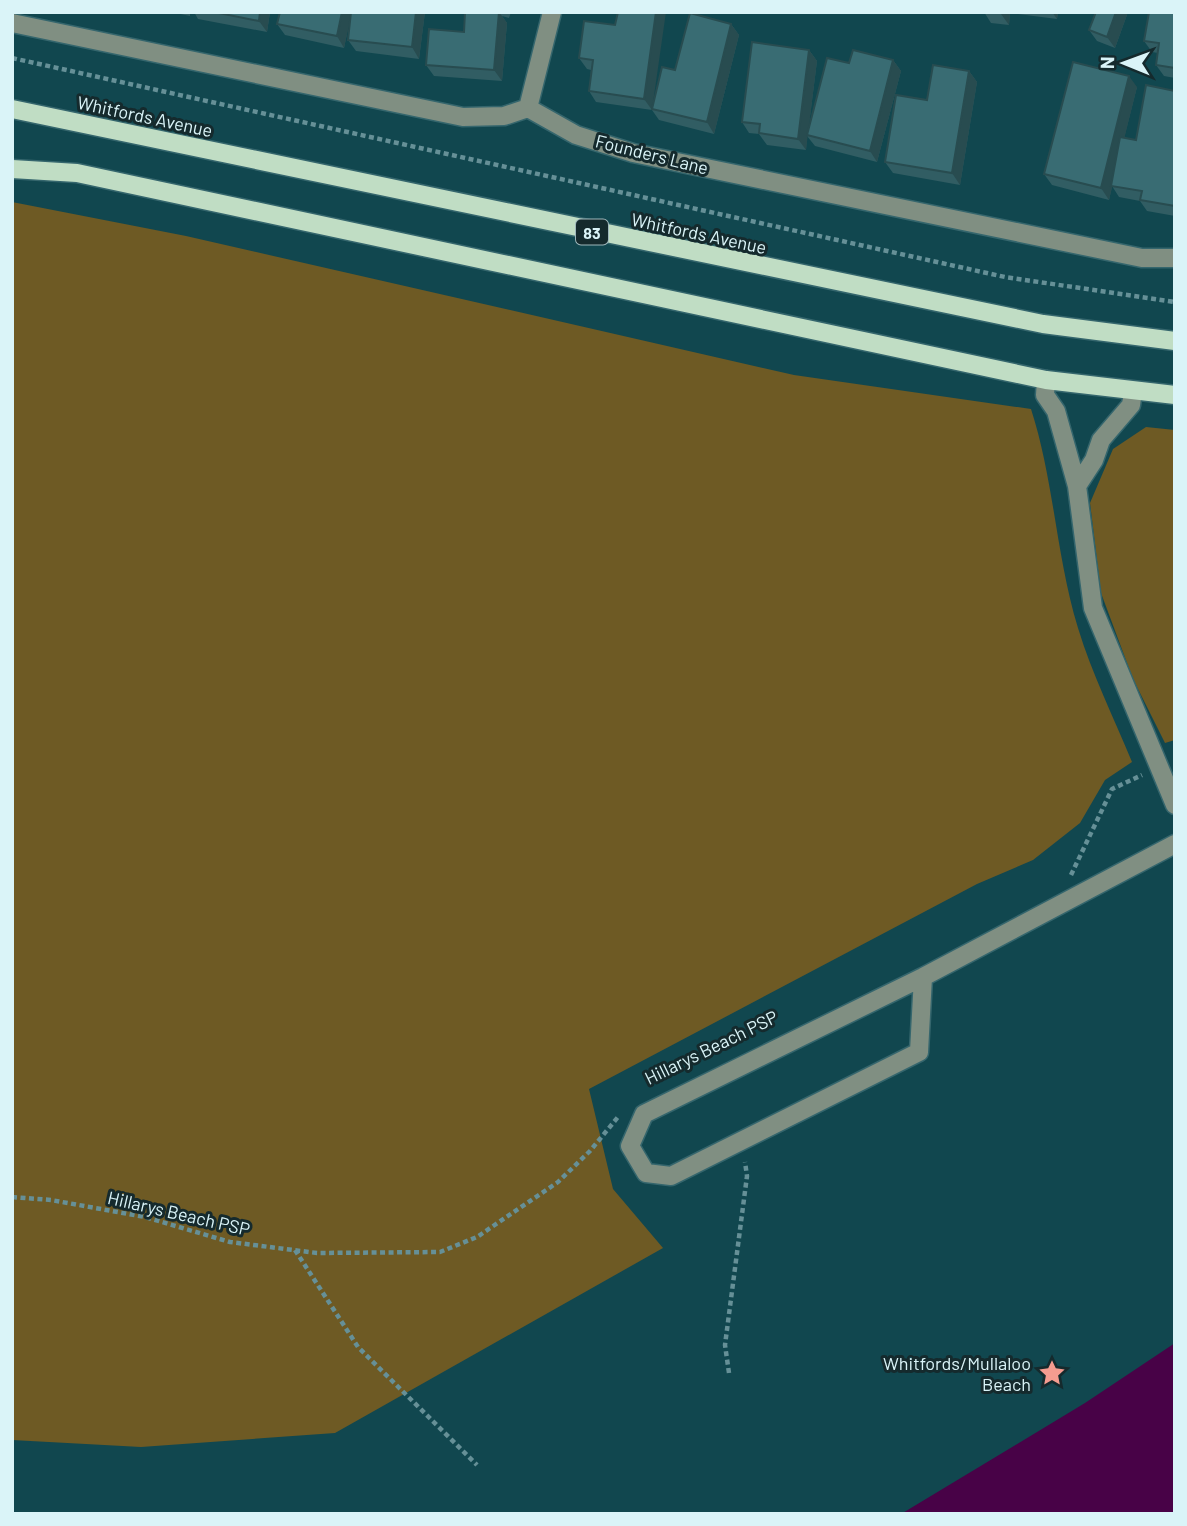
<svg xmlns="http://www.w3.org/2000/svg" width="1187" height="1526" font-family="Barlow,sans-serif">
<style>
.green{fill:#6e5a24}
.water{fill:#480247}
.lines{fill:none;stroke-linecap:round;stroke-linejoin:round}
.minor-casing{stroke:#35666d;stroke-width:21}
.major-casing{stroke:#35666d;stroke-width:21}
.path{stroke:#669097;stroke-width:4.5;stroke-dasharray:5 3.5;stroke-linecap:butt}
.minor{stroke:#808f82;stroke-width:18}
.major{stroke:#c0ddc4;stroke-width:18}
.wall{fill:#315d63}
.shaded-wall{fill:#284c50}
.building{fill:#396c73;stroke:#284c50;stroke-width:2}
.labels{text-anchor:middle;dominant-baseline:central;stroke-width:6;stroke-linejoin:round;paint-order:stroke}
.shield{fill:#152a2d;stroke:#9fb7bb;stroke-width:2}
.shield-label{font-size:16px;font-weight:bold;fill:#daf4f8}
.street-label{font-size:18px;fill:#daf4f8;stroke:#152a2d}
.poi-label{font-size:18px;fill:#daf4f8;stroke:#152a2d;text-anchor:end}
</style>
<rect width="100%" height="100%" fill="#11474f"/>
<!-- green -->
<path class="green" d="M 12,202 L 186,236 L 794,375 L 1031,409 C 1054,480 1056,556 1078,628 C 1092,674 1114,718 1132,762 L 1105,780 L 1080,823 L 1033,860 L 977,884 L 589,1089 L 613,1189 L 663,1248 L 335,1433 L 141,1447 L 12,1440 Z
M 1146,427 L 1175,430 L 1175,740 L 1165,743 L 1133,679 L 1101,593 L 1090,503 L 1113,449 Z"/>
<!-- water -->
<path class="water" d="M 1175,1343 L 1175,1514 L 901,1514 L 1085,1403 Z"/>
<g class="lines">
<defs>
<path id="minor" d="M 12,23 L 463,117 L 504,116 L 528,108 L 576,135 L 633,153 L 1142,258 L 1175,258
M 528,108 L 552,12
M 1046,380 L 1045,395 L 1056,411 L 1077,486 L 1093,608 L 1175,805
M 1077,486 L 1094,460 L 1101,440 L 1131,405 L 1133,391
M 923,977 L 919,1052 L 671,1176 L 646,1173 L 630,1146 L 644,1114 L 923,977 L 1175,844"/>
<path id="major" d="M 12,109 L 1043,324 L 1175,341
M 12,169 L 77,173 L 1046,380 L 1175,395"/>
</defs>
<!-- minor casing -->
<use href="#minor" class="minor-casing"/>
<!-- major casing -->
<use href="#major" class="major-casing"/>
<!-- path -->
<path class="path" d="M 12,58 L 1005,277 L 1175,302
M 1071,875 L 1112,789 L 1142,775
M 12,1197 L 51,1200 L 145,1217 L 230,1242 L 317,1253 L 440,1252 L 477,1237 L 558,1182 L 590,1151 L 618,1117
M 295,1250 L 358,1347 L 477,1465
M 729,1373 L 725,1345 L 747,1176 L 745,1162"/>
<!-- minor -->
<use href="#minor" class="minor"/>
<!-- major -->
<use href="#major" class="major"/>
</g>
<!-- wall -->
<path class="wall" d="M 171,12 L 190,12 L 190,16 Z
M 194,12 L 270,12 L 267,32 L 198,19 Z
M 425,12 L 419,59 L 356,51 L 348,40 L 350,19 L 344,48 L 285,35 L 277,24 Z
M 465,12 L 511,12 L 509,18 L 502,16 L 507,23 L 502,81 L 434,76 L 426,65 L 464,32 Z
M 984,12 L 1058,12 L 1057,19 L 1010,13 L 1009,25 L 991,23 Z
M 1091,12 L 1128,12 L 1115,48 L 1097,41 L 1089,30 L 1095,14 Z
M 1175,12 L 1175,78 L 1164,76 L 1156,65 L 1158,53 L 1152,52 L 1144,41 Z
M 584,21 L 653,102 L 675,70 L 731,24 L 739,35 L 714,134 L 659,120 L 652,110 L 596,102 L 589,91 L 591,70 L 587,69 L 579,58 Z
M 809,50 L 817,61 L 808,132 L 849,63 L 893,60 L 901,71 L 877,162 L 815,146 L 807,136 L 806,150 L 767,145 L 759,134 L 749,133 L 742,122 Z
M 969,71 L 977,82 L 960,185 L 893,173 L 885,162 L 927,100 Z
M 1137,87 L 1124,138 L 1136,140 L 1175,91 L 1175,216 L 1147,211 L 1140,201 L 1119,197 L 1112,186 L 1109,200 L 1052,185 L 1044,174 Z"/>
<!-- shaded-wall -->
<path class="shaded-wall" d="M 260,12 L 270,12 L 267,32 L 259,21 Z
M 342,12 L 352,12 L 344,48 L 337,36 Z
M 416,12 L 425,12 L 419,59 L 412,47 Z
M 499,12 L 507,23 L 502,81 L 494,70 Z
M 656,12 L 666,12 L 652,110 L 644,99 Z
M 1001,12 L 1010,12 L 1010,13 L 1009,25 L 1001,14 Z
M 1052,12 L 1058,12 L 1057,19 Z
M 1116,12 L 1128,12 L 1115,48 L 1107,37 Z
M 731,24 L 739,35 L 714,134 L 707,122 Z
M 809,50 L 817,61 L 806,150 L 798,139 Z
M 893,60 L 901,71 L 877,162 L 870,151 Z
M 969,71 L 977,82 L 960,185 L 952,173 Z
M 1129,76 L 1137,87 L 1109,200 L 1101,188 Z"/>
<!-- building -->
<path class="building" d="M 214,12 L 260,12 L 259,21 Z
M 280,12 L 342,12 L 337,36 L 277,24 Z
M 351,12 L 416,12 L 412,47 L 348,40 Z
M 465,12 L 499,12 L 494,70 L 426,65 L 429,29 L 464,32 Z
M 618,12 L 656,12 L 644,99 L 589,91 L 593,60 L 579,58 L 584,21 L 615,25 Z
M 1096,12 L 1116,12 L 1107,37 L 1089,30 Z
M 1149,12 L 1175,12 L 1175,68 L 1156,65 L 1159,43 L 1144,41 Z
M 690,13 L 731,24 L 707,122 L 652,109 L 662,67 L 675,70 Z
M 752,42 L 809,50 L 798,139 L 759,133 L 760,124 L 742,122 Z
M 853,50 L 893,60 L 870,151 L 807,135 L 827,58 L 849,63 Z
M 1073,62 L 1129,76 L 1101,188 L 1044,174 Z
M 933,65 L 969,71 L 952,173 L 885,162 L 896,95 L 927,100 Z
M 1146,85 L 1175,91 L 1175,206 L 1140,200 L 1142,191 L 1111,186 L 1120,137 L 1136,140 Z"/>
<!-- icons -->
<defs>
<symbol id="sight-bare" viewBox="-9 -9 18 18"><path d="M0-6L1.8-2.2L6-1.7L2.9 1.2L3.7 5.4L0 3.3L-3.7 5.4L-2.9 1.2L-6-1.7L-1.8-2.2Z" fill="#f59c90" stroke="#152a2d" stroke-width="2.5" paint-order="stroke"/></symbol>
</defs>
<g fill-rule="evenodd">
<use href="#sight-bare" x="1033" y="1354" width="38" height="38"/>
</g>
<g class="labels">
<!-- shield labels -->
<rect class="shield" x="576" y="219.5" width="32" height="25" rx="5"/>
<g class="shield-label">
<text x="592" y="232">83</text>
</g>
<!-- street labels -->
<g class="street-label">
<text transform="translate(145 116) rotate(12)">Whitfords Avenue</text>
<text transform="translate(652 154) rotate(14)">Founders Lane</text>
<text transform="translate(699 233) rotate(12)">Whitfords Avenue</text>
<text transform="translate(711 1047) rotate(-26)">Hillarys Beach PSP</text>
<text transform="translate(179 1213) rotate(13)">Hillarys Beach PSP</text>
</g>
<!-- poi labels -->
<g class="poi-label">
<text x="1031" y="1363">Whitfords/Mullaloo<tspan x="1031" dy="21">Beach</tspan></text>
</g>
</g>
<!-- border -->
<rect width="1187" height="1526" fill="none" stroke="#daf4f8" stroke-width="28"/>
<!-- north arrow -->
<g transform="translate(1124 63) rotate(271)" stroke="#152a2d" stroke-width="5" paint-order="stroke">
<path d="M0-5L12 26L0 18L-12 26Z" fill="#daf4f8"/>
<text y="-10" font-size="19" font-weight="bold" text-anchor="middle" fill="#daf4f8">N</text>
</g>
</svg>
